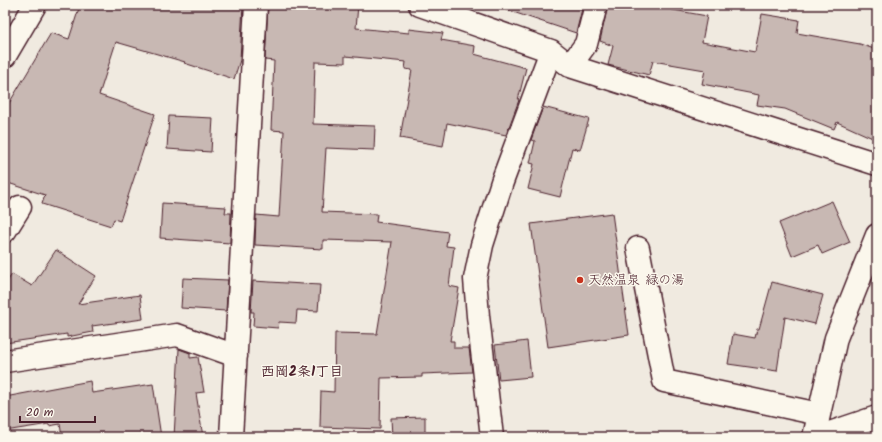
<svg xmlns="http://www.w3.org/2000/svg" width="882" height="442" font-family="Kalam,'Klee One',sans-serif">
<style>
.building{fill:#c8b8b3;stroke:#4a1f2b}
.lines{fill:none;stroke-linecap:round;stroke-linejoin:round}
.minor-casing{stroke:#4a1f2b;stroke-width:25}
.minor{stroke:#fbf7ec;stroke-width:22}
.poi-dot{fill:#c8321e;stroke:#fbf7ec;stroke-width:1.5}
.labels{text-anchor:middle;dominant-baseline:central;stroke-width:3;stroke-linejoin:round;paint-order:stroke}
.poi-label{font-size:13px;fill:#4a1f2b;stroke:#fbf7ec;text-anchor:start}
.neighbourhood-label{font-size:14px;font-weight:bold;fill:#4a1f2b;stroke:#fbf7ec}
</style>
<rect width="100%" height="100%" fill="#f0eae0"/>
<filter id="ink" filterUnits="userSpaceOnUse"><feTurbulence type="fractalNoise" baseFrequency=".025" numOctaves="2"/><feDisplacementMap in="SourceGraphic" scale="8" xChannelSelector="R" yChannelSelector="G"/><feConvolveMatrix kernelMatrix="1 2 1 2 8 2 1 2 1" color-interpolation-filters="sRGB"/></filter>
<g filter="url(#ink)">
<!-- building -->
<path class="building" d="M 80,5 L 243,5 L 240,60 L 234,79 L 184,63 L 185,62 L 116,42 L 99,95 L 155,114 L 120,221 L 114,219 L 111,226 L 42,204 L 45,195 L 5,182 L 5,110 L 51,33 L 69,39 Z
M 268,5 L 358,5 L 356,28 L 409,33 L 409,29 L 443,33 L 441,40 L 475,46 L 474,54 L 526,68 L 518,100 L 519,100 L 506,135 L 447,123 L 443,146 L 400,138 L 412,70 L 405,69 L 406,62 L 345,56 L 345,63 L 315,62 L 313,124 L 375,126 L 374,150 L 326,148 L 322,212 L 377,214 L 376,222 L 448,232 L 446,246 L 454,247 L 449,286 L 459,288 L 450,341 L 454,341 L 454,348 L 469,348 L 472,372 L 422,374 L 422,377 L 381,378 L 380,429 L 320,427 L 321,391 L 334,392 L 335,333 L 377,334 L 392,242 L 323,240 L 323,249 L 255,245 L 256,215 L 279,217 L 284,131 L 271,130 L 274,61 L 265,60 Z
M 504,5 L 583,5 L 576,33 L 504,9 Z
M 608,5 L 645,5 L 707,16 L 702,42 L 755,52 L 762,14 L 799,20 L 797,33 L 860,44 L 877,50 L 877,140 L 837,122 L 834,129 L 785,109 L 757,105 L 759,95 L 702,84 L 705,70 L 653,61 L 649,75 L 608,65 L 613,46 L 600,41 Z
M 543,107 L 589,119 L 580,150 L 572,148 L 560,197 L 528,189 L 534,164 L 530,163 L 535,141 L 531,140 Z
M 169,116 L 213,118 L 211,152 L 167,149 Z
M 832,201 L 850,242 L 822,254 L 818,245 L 792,256 L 779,223 Z
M 162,203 L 226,207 L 225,213 L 231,213 L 230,243 L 160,238 Z
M 612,213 L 629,335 L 548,347 L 531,224 Z
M 56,250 L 96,276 L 78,304 L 140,295 L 143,319 L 92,326 L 93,332 L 67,337 L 67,334 L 5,343 L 5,285 L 12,274 L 32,286 Z
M 183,278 L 228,280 L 226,311 L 181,308 Z
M 253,281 L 320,285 L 318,311 L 297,310 L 296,323 L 279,322 L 278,328 L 253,326 L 254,312 L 251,312 Z
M 772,282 L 823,295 L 815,324 L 785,317 L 777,371 L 728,364 L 733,334 L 755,338 L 757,329 L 759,329 Z
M 527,341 L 531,377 L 499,380 L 495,345 Z
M 179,349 L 190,353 L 190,358 L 198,357 L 204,392 L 196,393 L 203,437 L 174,437 Z
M 90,381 L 92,393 L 153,384 L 161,437 L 62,437 L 60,424 L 49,426 L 49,424 L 5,431 L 5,397 Z
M 425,417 L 425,437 L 392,437 L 391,418 Z"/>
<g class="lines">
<defs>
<path id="minor" d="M 420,5 L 551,51 L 570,66 L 877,164
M 5,56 L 35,5
M 570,66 L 586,44 L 596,5
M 5,231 L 20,207
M 638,248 L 664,381 L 819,414
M 5,361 L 177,335 L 236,356
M 231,437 L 256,5
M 492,437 L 478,316 L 475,279 L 482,245 L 502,182 L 551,51
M 814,437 L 836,338 L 877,235
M 818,437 L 877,417"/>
</defs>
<!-- minor casing -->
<use href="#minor" class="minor-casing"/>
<!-- minor -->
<use href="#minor" class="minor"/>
</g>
</g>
<!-- markers -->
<circle class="poi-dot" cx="580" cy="280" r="4"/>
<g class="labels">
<!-- poi labels -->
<g class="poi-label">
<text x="588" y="280">天然温泉 緑の湯</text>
</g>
<!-- neighbourhood labels -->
<g class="neighbourhood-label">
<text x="302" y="372">西岡2条1丁目</text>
</g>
</g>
<!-- margin -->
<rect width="882" height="442" fill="none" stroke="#fbf7ec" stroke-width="20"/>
<rect x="10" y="10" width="862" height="422" fill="none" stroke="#4a1f2b" stroke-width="1.5" filter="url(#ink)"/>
<!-- scale -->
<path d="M20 416v6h75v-6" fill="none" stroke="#4a1f2b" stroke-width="2"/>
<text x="26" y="416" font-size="12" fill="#4a1f2b" stroke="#fbf7ec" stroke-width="3" paint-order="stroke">20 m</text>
</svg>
